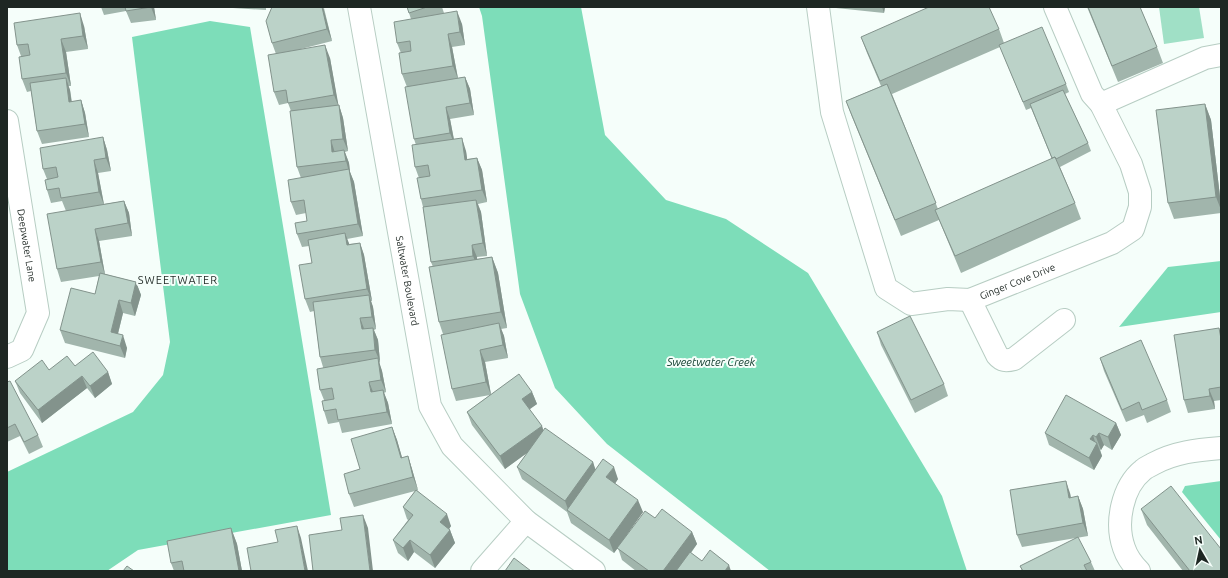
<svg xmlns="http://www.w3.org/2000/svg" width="1228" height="578" font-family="Ubuntu,sans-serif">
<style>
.green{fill:#a0e0c6}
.water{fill:#7dddb9}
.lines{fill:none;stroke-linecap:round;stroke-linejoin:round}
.minor-casing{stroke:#b7cdc3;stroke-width:24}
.minor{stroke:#fff;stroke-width:22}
.wall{fill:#a1b5ac;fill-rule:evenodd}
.shaded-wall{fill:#83938c}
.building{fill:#bbd2c8;stroke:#83938c}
.labels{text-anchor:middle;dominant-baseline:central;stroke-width:4;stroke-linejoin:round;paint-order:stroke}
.street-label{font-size:10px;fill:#1e2723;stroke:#f5fefa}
.neighbourhood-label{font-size:11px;letter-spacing:1px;fill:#1e2723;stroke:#f5fefa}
.water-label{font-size:11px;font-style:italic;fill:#093627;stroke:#f5fefa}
</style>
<rect width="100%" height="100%" fill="#f5fefa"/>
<!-- green -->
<path class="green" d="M 1159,7 L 1199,7 L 1204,38 L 1164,44 Z"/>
<!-- water -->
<path class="water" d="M 479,7 L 581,7 L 605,135 L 666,200 L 726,219 L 808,273 L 942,496 L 967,571 L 770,571 L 607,444 L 555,388 L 520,294 L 482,16 Z
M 210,21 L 250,27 L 331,515 L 138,550 L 107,571 L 7,571 L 7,472 L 133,412 L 163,375 L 170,342 L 132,37 Z
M 1221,261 L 1221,312 L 1119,327 L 1168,267 Z
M 1221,481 L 1221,540 L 1182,492 L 1185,486 Z"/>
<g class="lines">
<defs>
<g id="minor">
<path id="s1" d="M 359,7 L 430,406 L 452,446 L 526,521 L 594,571"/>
<path id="s2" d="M 818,7 L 832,112 L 886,288 L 911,304 L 948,299 L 970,300 L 1112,243 L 1133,229 L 1140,207 L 1140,192 L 1131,164 L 1101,104 L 1092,94 L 1055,7"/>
<path d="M 1101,104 L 1205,58 L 1221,55"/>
<path id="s3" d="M 7,121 L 38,313 L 22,350 L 7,357"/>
<path d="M 970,300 L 997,355 C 1002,361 1006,361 1014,359 L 1064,320"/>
<path d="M 482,571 L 526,521"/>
<path d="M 1139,571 C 1133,565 1127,557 1124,548 C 1115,523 1122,487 1143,470 C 1146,467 1150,466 1153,464 C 1175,452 1197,450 1221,448"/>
</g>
</defs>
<!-- minor casing -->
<use href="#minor" class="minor-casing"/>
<!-- minor -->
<use href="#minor" class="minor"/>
</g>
<!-- wall -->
<path class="wall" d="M 101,7 L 154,7 L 156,20 L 131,23 L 126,11 L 104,15 Z
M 233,7 L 266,7 L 266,10 L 233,8 Z
M 407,7 L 442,7 L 444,13 L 462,24 L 465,45 L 452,47 L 458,78 L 465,77 L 470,89 L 474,115 L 450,119 L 454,139 L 466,151 L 467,159 L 477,158 L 482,170 L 487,202 L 478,204 L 481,212 L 487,256 L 477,257 L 477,259 L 492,257 L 498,273 L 507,328 L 501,329 L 504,336 L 508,358 L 485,362 L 491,394 L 532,392 L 537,404 L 529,409 L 542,426 L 543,430 L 593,462 L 595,470 L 618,479 L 615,483 L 643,512 L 627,534 L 655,518 L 692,532 L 697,544 L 691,553 L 702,561 L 731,571 L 636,571 L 622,560 L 618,548 L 614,553 L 571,523 L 567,512 L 522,479 L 517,467 L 527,453 L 505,469 L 472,425 L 467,412 L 490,395 L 456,401 L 452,389 L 443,334 L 439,322 L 433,267 L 431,262 L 423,207 L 421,199 L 419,178 L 415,167 L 416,145 L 414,139 L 407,87 L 402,74 L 401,53 L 397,43 L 411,19 Z
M 836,7 L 885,7 L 884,13 L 836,8 Z
M 1087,7 L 1140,7 L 1157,47 L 1163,63 L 1118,82 Z
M 324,8 L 332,41 L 301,49 L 330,58 L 338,105 L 339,105 L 343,118 L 348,151 L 345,152 L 349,163 L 350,172 L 354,182 L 363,236 L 347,239 L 349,244 L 360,243 L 364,255 L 372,301 L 371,301 L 373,307 L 376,329 L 374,330 L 378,340 L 380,362 L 379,363 L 382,371 L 386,392 L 384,393 L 388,403 L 392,424 L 342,433 L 339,422 L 328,424 L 324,411 L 324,400 L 320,390 L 323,367 L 320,357 L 314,311 L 310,312 L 305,299 L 312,263 L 309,246 L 302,247 L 297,234 L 307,221 L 306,213 L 296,215 L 291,202 L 301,178 L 297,167 L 291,111 L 288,103 L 279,105 L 274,92 L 276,54 L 272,43 Z
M 84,26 L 88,49 L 66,52 L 71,86 L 68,86 L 70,90 L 72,102 L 81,100 L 85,113 L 89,137 L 42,144 L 37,131 L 31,91 L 27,92 L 22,79 L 21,56 L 17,45 Z
M 999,29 L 1004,43 L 1066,84 L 1069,92 L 1065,94 L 1088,143 L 1091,151 L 1060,167 L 1075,203 L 1081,219 L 961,273 L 939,220 L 901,236 L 852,117 L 846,101 L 881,86 L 867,53 L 861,37 ZM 1000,47 L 1026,110 L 1031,108 L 1052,159 L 938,209 L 892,94 Z
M 1205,104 L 1211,120 L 1221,205 L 1221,213 L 1174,219 L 1168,203 Z
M 103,137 L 107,150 L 111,171 L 98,173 L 104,204 L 124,201 L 129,213 L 132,236 L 99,241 L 105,274 L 136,282 L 141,295 L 135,316 L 123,313 L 118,334 L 127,348 L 125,358 L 65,343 L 60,330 L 95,294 L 99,276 L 61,282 L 57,269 L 66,211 L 62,201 L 51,203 L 47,190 L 47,179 L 43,169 Z
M 1219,328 L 1221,333 L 1221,400 L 1214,401 L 1215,409 L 1188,413 L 1184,400 Z
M 877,332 L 944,384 L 948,396 L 915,413 L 881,345 Z
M 1100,358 L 1167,400 L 1171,412 L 1147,423 L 1144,415 L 1126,422 L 1104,371 Z
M 75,366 L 108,372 L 112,384 L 95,398 L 87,388 L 42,423 L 20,393 L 15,381 L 49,370 Z
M 7,382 L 38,435 L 43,447 L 29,454 L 20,436 L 7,442 Z
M 1116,423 L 1121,435 L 1112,450 L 1104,445 L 1101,450 L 1100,449 L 1102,456 L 1094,470 L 1049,445 L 1045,433 Z
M 392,427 L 397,440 L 402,458 L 408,456 L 412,469 L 418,490 L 417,490 L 451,526 L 449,529 L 450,530 L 455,543 L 435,568 L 414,552 L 408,561 L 398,553 L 393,540 L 408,520 L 407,519 L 403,507 L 415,491 L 354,507 L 349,494 L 360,469 Z
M 1070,493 L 1071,498 L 1078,496 L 1083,509 L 1088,536 L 1022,547 L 1017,535 Z
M 1141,509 L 1221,571 L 1183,571 L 1147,525 Z
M 231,528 L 237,544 L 242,571 L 174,571 L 171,563 Z
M 1091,562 L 1095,571 L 1022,571 L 1020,566 Z"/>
<!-- shaded-wall -->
<path class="shaded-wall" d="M 151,7 L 154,7 L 156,20 Z
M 322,7 L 323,7 L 332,41 L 327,29 Z
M 882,7 L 885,7 L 884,13 Z
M 457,11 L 462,24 L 465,45 L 460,32 Z
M 80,13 L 84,26 L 88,49 L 83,36 Z
M 448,34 L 452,47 L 458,79 L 453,66 Z
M 61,39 L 66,52 L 71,86 L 66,73 Z
M 325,45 L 330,58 L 339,108 L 334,95 Z
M 465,77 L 470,89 L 474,115 L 470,103 Z
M 66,78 L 70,90 L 73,115 L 69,102 Z
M 81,100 L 85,113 L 89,137 L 85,124 Z
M 1205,104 L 1211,120 L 1221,205 L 1221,210 L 1216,197 Z
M 339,105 L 343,118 L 348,151 L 343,139 Z
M 446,107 L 450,119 L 455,146 L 450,133 Z
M 103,137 L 107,150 L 111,171 L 106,158 Z
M 462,138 L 466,151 L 469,172 L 465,160 Z
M 331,140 L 335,153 L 332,152 Z
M 344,150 L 349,163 L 350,172 L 354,182 L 363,236 L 358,224 L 349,172 L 346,161 Z
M 477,158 L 482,170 L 487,202 L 482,190 Z
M 94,160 L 98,173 L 104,205 L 99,192 Z
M 476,200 L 481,212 L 487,256 L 483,243 Z
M 124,201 L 129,213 L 132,236 L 128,223 Z
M 95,229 L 99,241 L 105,275 L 101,262 Z
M 345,233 L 350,246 L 347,245 Z
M 360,243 L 364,255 L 372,301 L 367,289 Z
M 472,245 L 477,257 L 478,268 L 473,256 Z
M 492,257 L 498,273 L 507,328 L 501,312 Z
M 136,282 L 141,295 L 135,316 L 131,303 Z
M 369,295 L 373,307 L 376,329 L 372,317 Z
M 119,300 L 123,313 L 115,345 L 111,332 Z
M 360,318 L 365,331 L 362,329 Z
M 499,323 L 504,336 L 508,358 L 503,345 Z
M 373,328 L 378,340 L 380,362 L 375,350 Z
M 123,335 L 127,348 L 125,358 L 120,346 Z
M 480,350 L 485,362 L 491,395 L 486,382 Z
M 378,358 L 382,371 L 386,392 L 381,380 Z
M 108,372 L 112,384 L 95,398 L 90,386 Z
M 82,376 L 87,388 L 42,423 L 38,410 Z
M 369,382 L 374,394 L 371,392 Z
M 1209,389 L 1214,401 L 1215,409 L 1210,396 Z
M 383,390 L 388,403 L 392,424 L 387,412 Z
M 532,392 L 537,404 L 526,412 L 522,399 Z
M 1116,423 L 1121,435 L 1112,450 L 1108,437 Z
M 542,426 L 546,439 L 505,469 L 500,456 Z
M 392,427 L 397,440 L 406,471 L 401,458 Z
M 1099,433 L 1104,445 L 1101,450 L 1096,437 Z
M 1093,435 L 1096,445 L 1097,443 L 1102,456 L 1094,470 L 1089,458 L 1090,439 Z
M 408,456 L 412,469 L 418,490 L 413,477 Z
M 593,462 L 597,474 L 569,512 L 565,501 Z
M 614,467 L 618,479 L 611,490 L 606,477 Z
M 1066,481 L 1070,493 L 1073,511 L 1069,498 Z
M 1078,496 L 1083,509 L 1088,536 L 1083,523 Z
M 638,500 L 643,512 L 614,553 L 609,540 Z
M 447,514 L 451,526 L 445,535 L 440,522 Z
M 363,515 L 368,528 L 373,571 L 370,571 Z
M 297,526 L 301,538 L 308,571 L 305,571 Z
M 231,528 L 237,544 L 242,571 L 239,571 Z
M 450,530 L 455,543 L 435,568 L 430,555 Z
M 692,532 L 697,544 L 677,571 L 663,571 Z
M 410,540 L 414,552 L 408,561 L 403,548 Z
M 729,565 L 731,571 L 725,571 Z"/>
<!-- building -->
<path class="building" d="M 125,7 L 151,7 L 126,11 Z
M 272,7 L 322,7 L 327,29 L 272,43 L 266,21 Z
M 407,7 L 427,7 L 409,13 Z
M 929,7 L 989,7 L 999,29 L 880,81 L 861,37 Z
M 1088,7 L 1140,7 L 1157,47 L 1112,66 Z
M 457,11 L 460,32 L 448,34 L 453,66 L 402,74 L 399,53 L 411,51 L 410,41 L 397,43 L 394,22 Z
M 80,13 L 83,36 L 61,39 L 66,73 L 22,79 L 19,57 L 30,55 L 28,44 L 17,45 L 14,23 Z
M 1042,27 L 1066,84 L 1023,102 L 999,45 Z
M 325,45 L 334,95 L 288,103 L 286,90 L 274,92 L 268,55 Z
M 465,77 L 470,103 L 446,107 L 450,133 L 414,139 L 405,87 Z
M 66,78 L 69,102 L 81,100 L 85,124 L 37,131 L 30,83 Z
M 887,84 L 936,203 L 895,220 L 846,101 Z
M 1063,90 L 1088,143 L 1056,159 L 1055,157 L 1052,158 L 1030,104 Z
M 1205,104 L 1216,197 L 1168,203 L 1156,110 Z
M 339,105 L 343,139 L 331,140 L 332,152 L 344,150 L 346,161 L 297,167 L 290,111 Z
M 103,137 L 106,158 L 94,160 L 99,192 L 61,198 L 59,188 L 47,190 L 45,180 L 58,177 L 56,167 L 43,169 L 40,148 Z
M 462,138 L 465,160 L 477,158 L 482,190 L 421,199 L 417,178 L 430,176 L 428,165 L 415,167 L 412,145 Z
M 1055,157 L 1075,203 L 955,256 L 935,210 Z
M 349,169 L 358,224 L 297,234 L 295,223 L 307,221 L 304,200 L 291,202 L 288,180 Z
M 476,200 L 483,243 L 472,245 L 473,256 L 431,262 L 423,207 Z
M 124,201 L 128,223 L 95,229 L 101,262 L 57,269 L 47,214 Z
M 345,233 L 347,245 L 360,243 L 367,289 L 305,299 L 299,265 L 312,263 L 308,240 Z
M 492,257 L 501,312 L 439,322 L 429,267 Z
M 100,273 L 136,282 L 131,303 L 119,300 L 111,332 L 123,335 L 120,346 L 60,330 L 71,288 L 95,294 Z
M 369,295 L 372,317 L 360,318 L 362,329 L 373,328 L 375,350 L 320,357 L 313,302 Z
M 910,316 L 944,384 L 911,400 L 877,332 Z
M 499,323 L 503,345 L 480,350 L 486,382 L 452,389 L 441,335 Z
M 1219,328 L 1221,339 L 1221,387 L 1209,389 L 1210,396 L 1184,400 L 1174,335 Z
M 1141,340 L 1167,400 L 1142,410 L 1139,402 L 1122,410 L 1100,358 Z
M 93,352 L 108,372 L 90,386 L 82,376 L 38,410 L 15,381 L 42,360 L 49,370 L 67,356 L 75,366 Z
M 378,358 L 381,380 L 369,382 L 371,392 L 383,390 L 387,412 L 338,420 L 336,409 L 324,411 L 322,401 L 334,399 L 332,388 L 320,390 L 317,369 Z
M 519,374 L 532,392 L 522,399 L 542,426 L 500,456 L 467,412 Z
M 10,381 L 38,435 L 24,442 L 15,424 L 7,428 L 7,382 Z
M 1066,395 L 1116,423 L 1108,437 L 1099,433 L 1096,437 L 1093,435 L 1090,439 L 1097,443 L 1089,458 L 1045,433 Z
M 392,427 L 401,458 L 408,456 L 413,477 L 349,494 L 344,474 L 360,469 L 351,439 Z
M 545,428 L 593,462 L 565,501 L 517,467 Z
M 603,459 L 614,467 L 606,477 L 638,500 L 609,540 L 567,510 Z
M 1066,481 L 1069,498 L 1078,496 L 1083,523 L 1017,535 L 1010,490 Z
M 1171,486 L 1221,549 L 1221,571 L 1190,571 L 1141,509 Z
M 416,490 L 447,514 L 440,522 L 450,530 L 430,555 L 410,540 L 403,548 L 393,540 L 413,515 L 403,507 Z
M 662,509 L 692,532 L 663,571 L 649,571 L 617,548 L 645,511 L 655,518 Z
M 363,515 L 370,571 L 313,571 L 309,535 L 342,530 L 340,518 Z
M 297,526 L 305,571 L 251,571 L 247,548 L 278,542 L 275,530 Z
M 231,528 L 239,571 L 184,571 L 182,561 L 171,563 L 167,541 Z
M 1078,537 L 1091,562 L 1084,565 L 1087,571 L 1023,571 L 1020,566 Z
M 710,550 L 729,565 L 725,571 L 676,571 L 690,552 L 702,561 Z
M 514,558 L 531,571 L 505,571 Z
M 127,566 L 134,571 L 123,571 Z"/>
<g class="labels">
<!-- street labels -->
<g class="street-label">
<text stroke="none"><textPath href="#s3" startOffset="126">Deepwater Lane</textPath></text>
<text stroke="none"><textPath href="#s1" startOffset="278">Saltwater Boulevard</textPath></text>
<text stroke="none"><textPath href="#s2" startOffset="430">Ginger Cove Drive</textPath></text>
</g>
<!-- neighbourhood labels -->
<g class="neighbourhood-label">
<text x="178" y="280">SWEETWATER</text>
</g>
<!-- water labels -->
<g class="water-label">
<text x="711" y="362">Sweetwater Creek</text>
</g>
</g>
<!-- border -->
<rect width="1228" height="578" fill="none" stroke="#1e2723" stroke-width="16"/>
<!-- north arrow -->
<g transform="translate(1200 550) rotate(351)" stroke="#f5fefa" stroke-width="3" paint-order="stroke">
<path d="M0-3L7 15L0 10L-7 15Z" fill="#1e2723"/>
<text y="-6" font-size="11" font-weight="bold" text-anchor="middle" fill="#1e2723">N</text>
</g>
</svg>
